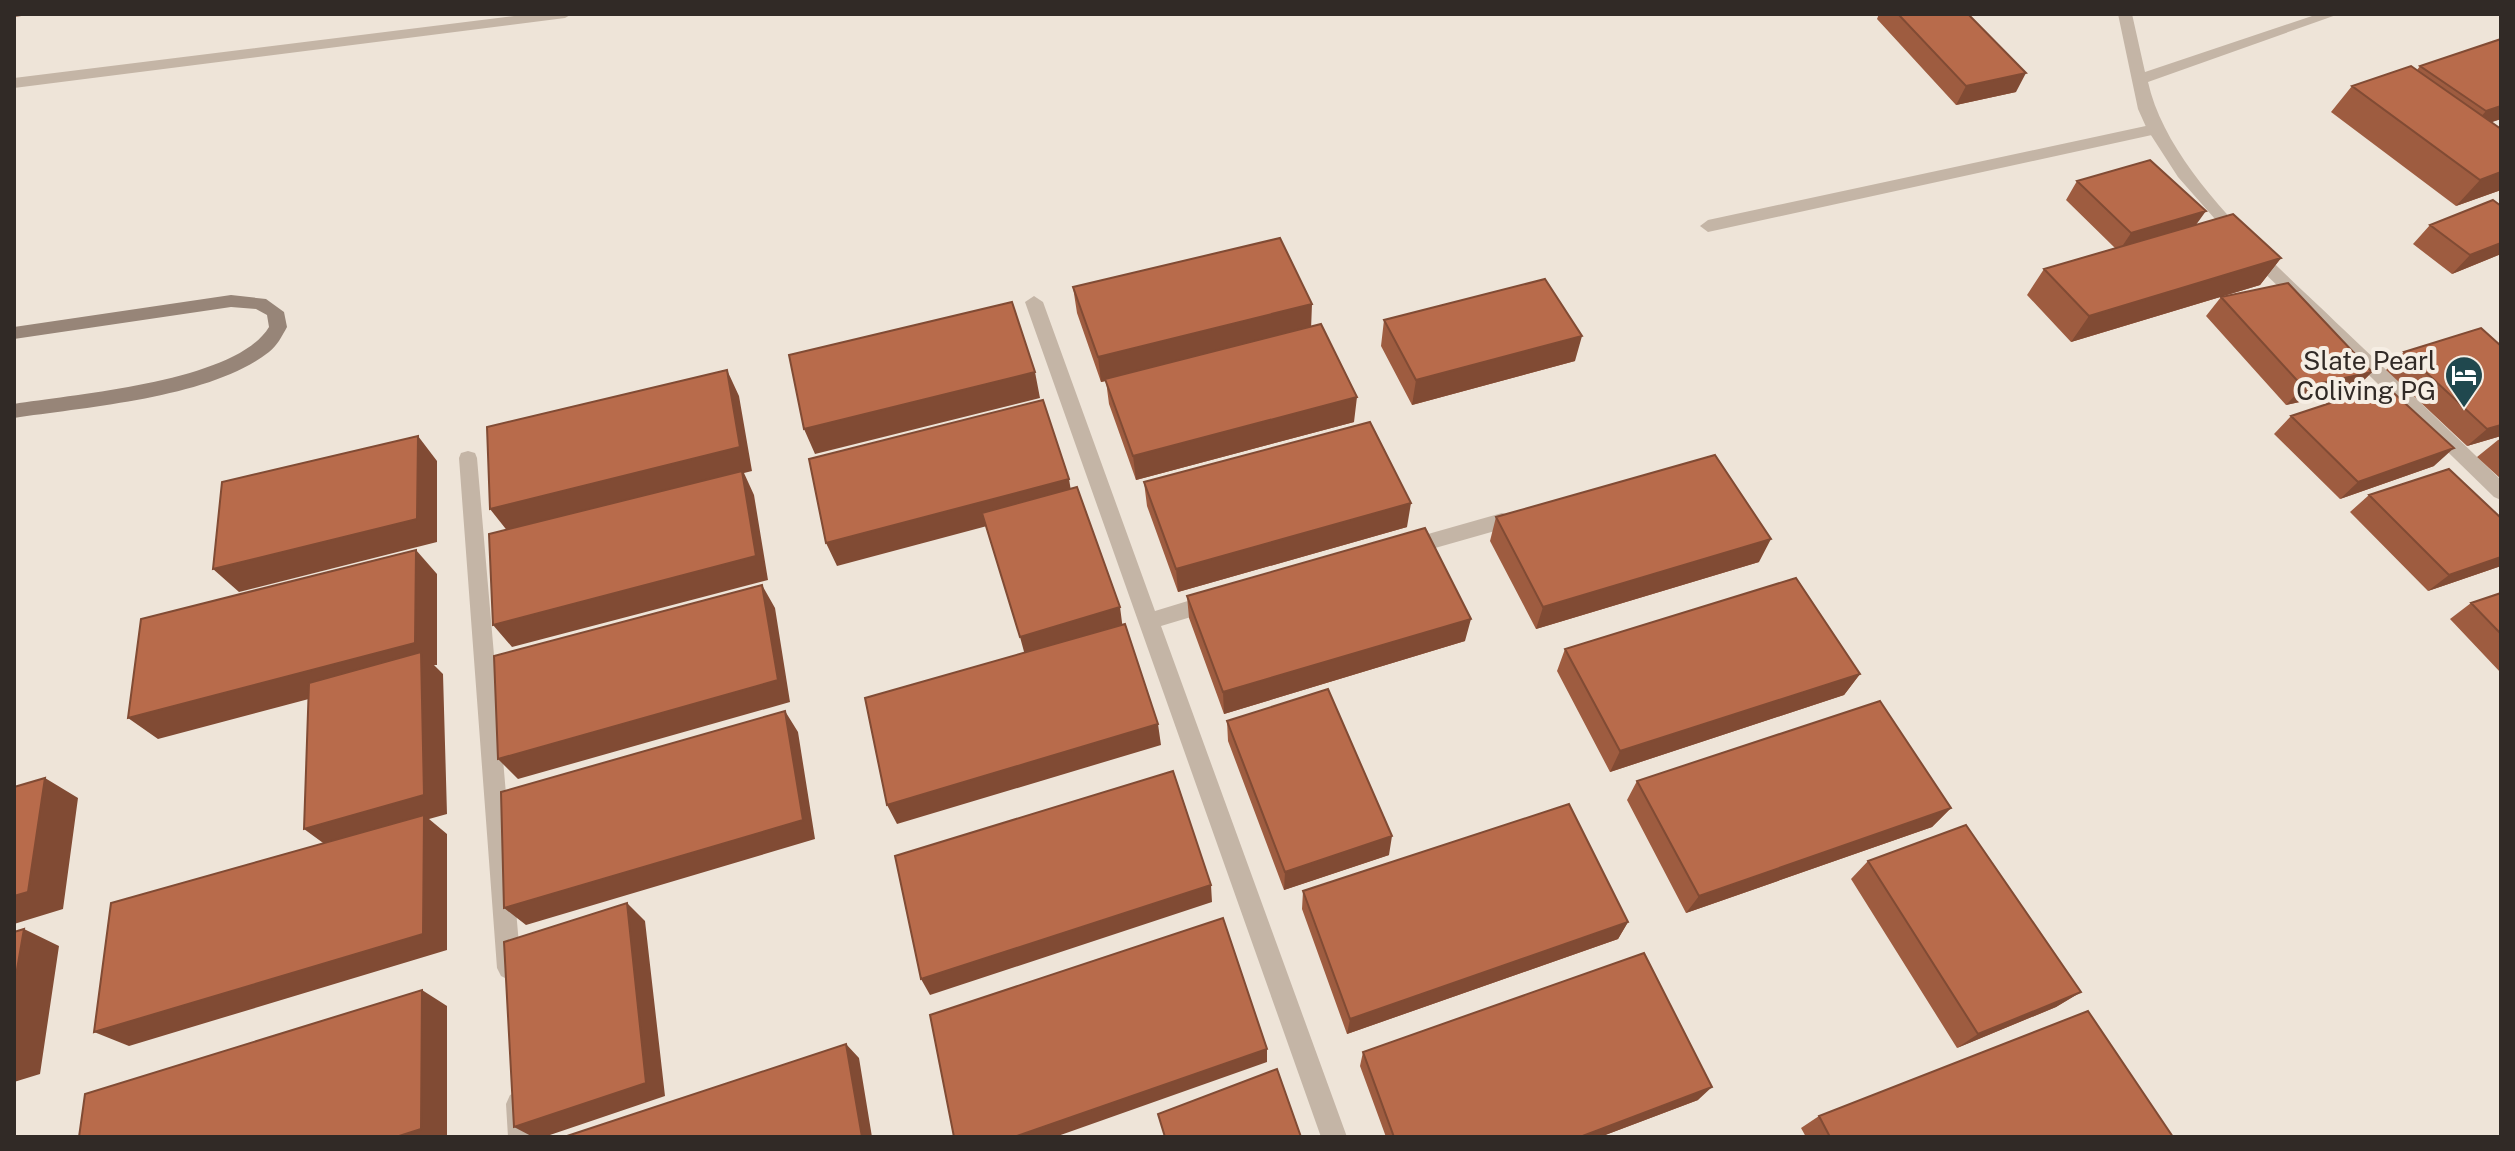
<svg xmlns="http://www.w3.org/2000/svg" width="2515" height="1151" font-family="'Public Sans',sans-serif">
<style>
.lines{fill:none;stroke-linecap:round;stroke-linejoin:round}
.lane{fill:#c4b5a6;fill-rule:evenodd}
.street{fill:#c4b5a6;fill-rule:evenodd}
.secondary{fill:#978578;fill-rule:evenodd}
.wall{fill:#9e5c40}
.shaded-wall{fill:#814b34}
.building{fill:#b86b4b;stroke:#814b34;stroke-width:2}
.labels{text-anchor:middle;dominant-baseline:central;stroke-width:8;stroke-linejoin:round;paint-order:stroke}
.poi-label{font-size:26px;fill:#312a26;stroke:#f6eee4;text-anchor:end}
</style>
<rect width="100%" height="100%" fill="#eee4d8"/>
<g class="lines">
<!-- lane -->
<path class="lane" d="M 2155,124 L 2161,125 L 2161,133 L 1708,232 L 1700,226 L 1708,220 Z
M 1034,296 L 1043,302 L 1155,611 L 1214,593 L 1221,596 L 1224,602 L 1221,608 L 1161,626 L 1347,1137 L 1321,1137 L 1025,302 Z
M 468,451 L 475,453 L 477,458 L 521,968 L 517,976 L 509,980 L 501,976 L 497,968 L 459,458 L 461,453 Z
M 1502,513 L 1509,515 L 1512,521 L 1509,527 L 1407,556 L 1400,554 L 1397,548 L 1400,542 L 1407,540 Z
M 519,1091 L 528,1095 L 532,1104 L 534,1137 L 508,1137 L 506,1104 L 510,1095 Z"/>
<!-- street -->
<path class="street" d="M 530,14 L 572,14 L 565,18 L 14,88 L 14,78 Z
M 2118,14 L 2132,14 L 2145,72 L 2318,14 L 2339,14 L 2148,82 C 2168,173 2276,264 2342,328 C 2395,378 2448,429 2501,480 L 2501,500 L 2494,497 L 2252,261 L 2178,177 L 2147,129 L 2138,109 Z"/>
<!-- secondary -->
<path class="secondary" d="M 231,295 L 266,299 L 284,312 L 287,327 C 282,336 277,346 269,352 C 211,398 86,407 14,418 L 14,404 C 76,394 236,382 269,327 L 267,315 L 256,309 L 231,307 L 14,339 L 14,327 Z"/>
</g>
<!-- wall -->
<path class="wall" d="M 1879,14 L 1968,14 L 2016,92 L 1956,105 L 1877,19 Z
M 2501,39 L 2501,119 L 2491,122 L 2501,129 L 2501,190 L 2456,206 L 2331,112 L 2352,86 L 2417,70 L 2420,66 Z
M 2077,181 L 2196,225 L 2281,258 L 2260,285 L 2071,342 L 2027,295 L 2044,269 L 2115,248 L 2066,200 Z
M 2501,206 L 2501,254 L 2452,274 L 2413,244 L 2430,225 Z
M 1073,287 L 1311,327 L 1354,422 L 1136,480 L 1109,404 L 1106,381 L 1101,382 L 1077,313 Z
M 2221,297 L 2372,372 L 2354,390 L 2286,405 L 2206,316 Z
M 1384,320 L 1575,361 L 1412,405 L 1381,346 Z
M 2501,346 L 2501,436 L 2467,446 L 2386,370 L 2404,352 Z
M 2291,416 L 2434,466 L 2340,499 L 2274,434 Z
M 2501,439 L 2501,479 L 2477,457 L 2498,440 Z
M 1144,482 L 1407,527 L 1178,592 L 1147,506 Z
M 2369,495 L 2501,518 L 2501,566 L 2428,591 L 2350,512 Z
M 1496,517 L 1759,562 L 1536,629 L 1490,541 Z
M 2501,593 L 2501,673 L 2450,619 L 2471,603 Z
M 1187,596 L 1465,641 L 1224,714 L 1189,618 Z
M 1565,649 L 1860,674 L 1844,695 L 1610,772 L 1557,671 Z
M 1227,721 L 1389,855 L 1284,890 L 1228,741 Z
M 1637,781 L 1951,808 L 1932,827 L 1686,913 L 1627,800 Z
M 1868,861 L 2081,992 L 2056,1007 L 1957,1048 L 1851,879 Z
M 1303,891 L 1628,922 L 1618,939 L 1347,1034 L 1302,909 Z
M 1363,1052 L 1698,1100 L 1600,1137 L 1386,1137 L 1360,1066 Z
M 1819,1116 L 2173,1137 L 1806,1137 L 1801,1128 Z"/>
<!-- shaded-wall -->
<path class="shaded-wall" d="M 14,14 L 36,14 L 14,17 Z
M 2026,73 L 2016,92 L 1956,105 L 1966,86 Z
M 2501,106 L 2501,119 L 2469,130 L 2486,111 Z
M 2501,172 L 2501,190 L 2456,206 L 2480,180 Z
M 2206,211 L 2193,229 L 2119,251 L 2131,233 Z
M 2501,243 L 2501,254 L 2452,274 L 2470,255 Z
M 2281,258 L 2260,285 L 2071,342 L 2089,316 Z
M 1312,304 L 1311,330 L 1101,382 L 1098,357 Z
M 1582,336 L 1575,361 L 1412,405 L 1416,380 Z
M 727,370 L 739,396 L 752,471 L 744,473 L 754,495 L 768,580 L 512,647 L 493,625 L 509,533 L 490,509 Z
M 1035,372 L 1040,398 L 815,454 L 804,429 Z
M 2372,372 L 2354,390 L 2286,405 L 2303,387 Z
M 1357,397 L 1354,422 L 1136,480 L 1133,456 Z
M 2501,425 L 2501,436 L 2467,446 L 2487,429 Z
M 418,436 L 437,461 L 437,542 L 239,592 L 213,569 Z
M 2454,448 L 2434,466 L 2340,499 L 2358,482 Z
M 1069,479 L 1073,503 L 837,566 L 826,543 Z
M 1411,503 L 1407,527 L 1178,592 L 1176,569 Z
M 1771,539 L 1759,562 L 1536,629 L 1543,607 Z
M 416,550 L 437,574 L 437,665 L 434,665 L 443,674 L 447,814 L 429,819 L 447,834 L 447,950 L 129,1046 L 94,1032 L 330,848 L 304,829 L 422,669 L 158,739 L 128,718 Z
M 2501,557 L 2501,566 L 2428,591 L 2449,575 Z
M 762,585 L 775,608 L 790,702 L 518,779 L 498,759 Z
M 1120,607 L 1123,630 L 1026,659 L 1020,637 Z
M 1471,619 L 1465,641 L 1224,714 L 1223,692 Z
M 1860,674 L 1844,695 L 1610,772 L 1620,751 Z
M 785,711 L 798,732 L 815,839 L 526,925 L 504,908 Z
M 1158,724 L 1161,745 L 897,824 L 887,805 Z
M 45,778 L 78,798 L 63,909 L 14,924 L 14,896 Z
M 1951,808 L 1932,827 L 1686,913 L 1699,896 Z
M 1392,836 L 1389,855 L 1284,890 L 1285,872 Z
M 1211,885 L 1212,902 L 930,995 L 921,979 Z
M 627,903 L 645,921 L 665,1096 L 544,1137 L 533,1137 L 514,1127 Z
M 1628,922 L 1618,939 L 1347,1034 L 1350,1019 Z
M 24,929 L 59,946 L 40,1074 L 14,1082 L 14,987 Z
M 422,990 L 447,1006 L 447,1137 L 396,1137 Z
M 2081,992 L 2056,1007 L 1957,1048 L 1978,1034 Z
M 846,1044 L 859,1058 L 872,1137 L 862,1137 Z
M 1267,1049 L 1267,1062 L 1055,1137 L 1014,1137 Z
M 1712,1087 L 1698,1100 L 1600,1137 L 1580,1137 Z"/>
<!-- building -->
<path class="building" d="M 1898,14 L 1968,14 L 2026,73 L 1966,86 Z
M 2501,39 L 2501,106 L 2486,111 L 2420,66 Z
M 2411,66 L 2501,129 L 2501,172 L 2480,180 L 2352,86 Z
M 2150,160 L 2206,211 L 2131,233 L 2077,181 Z
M 2493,200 L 2501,206 L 2501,243 L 2470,255 L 2430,225 Z
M 2233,214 L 2281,258 L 2089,316 L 2044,269 Z
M 1280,238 L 1312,304 L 1098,357 L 1073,287 Z
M 1545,279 L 1582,336 L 1416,380 L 1384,320 Z
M 2288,283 L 2372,372 L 2303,387 L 2221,297 Z
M 1012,302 L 1035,372 L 804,429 L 789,355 Z
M 1321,324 L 1357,397 L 1133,456 L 1105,379 Z
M 2481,328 L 2501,346 L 2501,425 L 2487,429 L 2404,352 Z
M 727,370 L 740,447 L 490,509 L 487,427 Z
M 2385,385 L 2454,448 L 2358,482 L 2291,416 Z
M 1043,400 L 1069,479 L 826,543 L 809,459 Z
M 1370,422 L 1411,503 L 1176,569 L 1144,482 Z
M 418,436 L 417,519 L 213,569 L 222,482 Z
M 1715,455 L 1771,539 L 1543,607 L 1496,517 Z
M 2449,469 L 2501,518 L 2501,557 L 2449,575 L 2369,495 Z
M 742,471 L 756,556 L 493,625 L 489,534 Z
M 1077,487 L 1120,607 L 1020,637 L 982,513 Z
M 1425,528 L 1471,619 L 1223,692 L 1187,596 Z
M 416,550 L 415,643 L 128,718 L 141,619 Z
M 1796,578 L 1860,674 L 1620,751 L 1565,649 Z
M 762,585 L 778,680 L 498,759 L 494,656 Z
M 2501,593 L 2501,634 L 2471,603 Z
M 1125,624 L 1158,724 L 887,805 L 865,698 Z
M 421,652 L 424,795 L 304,829 L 309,683 Z
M 1328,689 L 1392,836 L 1285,872 L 1227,721 Z
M 1880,701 L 1951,808 L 1699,896 L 1637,781 Z
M 785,711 L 803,820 L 504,908 L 501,792 Z
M 1173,771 L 1211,885 L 921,979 L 895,856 Z
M 45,778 L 28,892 L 14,896 L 14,787 Z
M 1569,804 L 1628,922 L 1350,1019 L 1303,891 Z
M 424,815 L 423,934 L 94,1032 L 111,903 Z
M 1966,825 L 2081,992 L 1978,1034 L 1868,861 Z
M 627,903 L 646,1083 L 514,1127 L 504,942 Z
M 1223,918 L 1267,1049 L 1014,1137 L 954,1137 L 930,1015 Z
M 24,929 L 14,987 L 14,932 Z
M 1644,953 L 1712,1087 L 1580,1137 L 1394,1137 L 1363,1052 Z
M 422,990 L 421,1129 L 396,1137 L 79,1137 L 85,1094 Z
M 2088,1011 L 2173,1137 L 1830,1137 L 1819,1116 Z
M 846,1044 L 862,1137 L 564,1137 Z
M 1277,1069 L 1301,1137 L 1165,1137 L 1158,1114 Z"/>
<!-- icons -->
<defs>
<symbol id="hotel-pin" viewBox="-11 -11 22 30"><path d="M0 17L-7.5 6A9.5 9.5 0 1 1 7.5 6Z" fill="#20484e" stroke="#f6eee4"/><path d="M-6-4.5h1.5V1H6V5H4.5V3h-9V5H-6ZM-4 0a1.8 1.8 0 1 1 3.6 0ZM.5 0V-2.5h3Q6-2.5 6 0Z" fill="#fff"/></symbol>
</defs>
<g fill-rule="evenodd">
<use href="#hotel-pin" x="2442" y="353" width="44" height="60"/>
</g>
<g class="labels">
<!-- poi labels -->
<g class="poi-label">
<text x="2436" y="360">Slate Pearl<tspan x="2436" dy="30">Coliving PG</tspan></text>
</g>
</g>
<!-- border -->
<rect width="2515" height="1151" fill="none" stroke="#312a26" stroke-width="32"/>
</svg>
